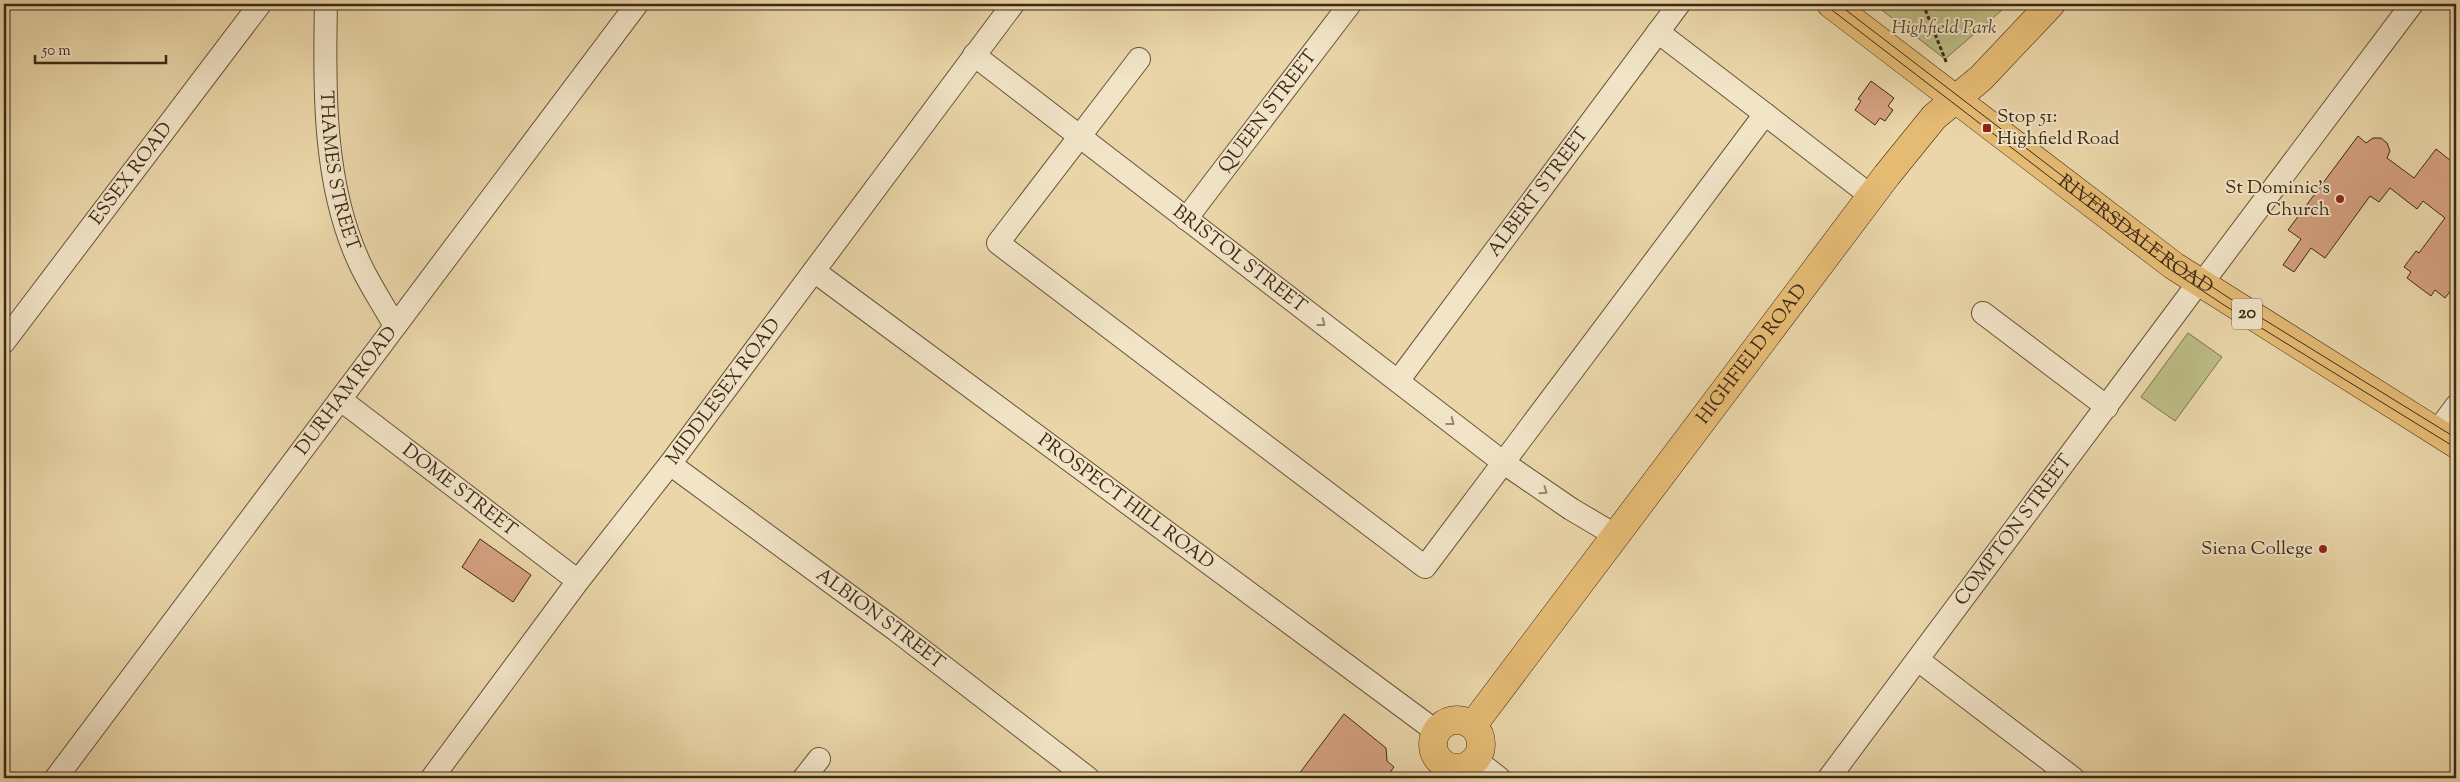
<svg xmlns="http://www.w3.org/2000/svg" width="2460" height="782" font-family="'Sorts Mill Goudy',serif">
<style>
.green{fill:#bcbc85;stroke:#7c724e}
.building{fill:#d5a080;stroke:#3c2916}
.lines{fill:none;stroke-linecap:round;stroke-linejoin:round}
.minor-casing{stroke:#68543b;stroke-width:24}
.major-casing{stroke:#3c2916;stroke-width:29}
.path{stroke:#3c2916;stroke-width:3;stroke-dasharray:4 2.5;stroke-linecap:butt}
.minor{stroke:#f1e4c7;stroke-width:22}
.major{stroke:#e5bb74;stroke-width:28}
.tram{stroke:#3c2916;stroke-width:1}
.oneway{stroke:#96866e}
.poi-dot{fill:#8f2418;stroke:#f1e4c7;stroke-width:2}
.labels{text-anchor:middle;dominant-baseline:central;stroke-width:4;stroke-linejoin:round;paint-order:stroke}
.shield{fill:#f1e4c7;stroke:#72614b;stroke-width:1}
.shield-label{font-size:18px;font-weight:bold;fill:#3c2916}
.park-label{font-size:19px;font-style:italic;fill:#56462c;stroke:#f1e4c7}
.street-label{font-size:19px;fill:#3c2916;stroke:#f1e4c7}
.poi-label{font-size:19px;fill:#3c2916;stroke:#f1e4c7;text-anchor:end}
</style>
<rect width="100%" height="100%" fill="#ead6a9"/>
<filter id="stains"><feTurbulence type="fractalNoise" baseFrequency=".004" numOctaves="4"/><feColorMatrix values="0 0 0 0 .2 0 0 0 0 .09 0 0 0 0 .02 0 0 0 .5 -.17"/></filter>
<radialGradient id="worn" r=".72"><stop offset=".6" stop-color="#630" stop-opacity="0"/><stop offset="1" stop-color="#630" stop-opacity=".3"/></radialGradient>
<!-- green -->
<path class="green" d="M 1874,4 L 2009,4 L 1945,59 Z
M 2188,333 L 2222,357 L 2175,421 L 2141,397 Z"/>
<!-- building -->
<path class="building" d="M 1871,81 L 1894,98 L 1888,106 L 1893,110 L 1885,121 L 1880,118 L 1875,125 L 1855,110 L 1861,101 L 1858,99 Z
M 2358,136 L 2366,143 L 2373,138 L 2381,138 L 2387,143 L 2390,151 L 2387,158 L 2414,178 L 2436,149 L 2456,165 L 2456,284 L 2445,298 L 2435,290 L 2431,296 L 2407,278 L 2411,272 L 2404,267 L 2416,251 L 2419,253 L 2445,218 L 2423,201 L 2417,209 L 2390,188 L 2379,202 L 2370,196 L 2325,258 L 2311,248 L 2294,272 L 2283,265 L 2301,239 L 2288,230 Z
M 480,539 L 531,575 L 513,602 L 462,567 Z
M 1344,714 L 1386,748 L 1387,761 L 1394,767 L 1386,778 L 1296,778 Z"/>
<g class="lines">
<defs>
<g id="minor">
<path id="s1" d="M 326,4 C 324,90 323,187 361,266 C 371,287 384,306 395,326"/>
<path id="s2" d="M 974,55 L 1504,463 L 1571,509 L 1615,535"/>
<path d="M 1139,59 L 998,243 L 1425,567 L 1765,114 L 1658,32"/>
<path d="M 1765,114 L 1871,196"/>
<path id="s3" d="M 1186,219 L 1350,4"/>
<path id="s4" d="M 814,271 L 1437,732"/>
<path d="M 1983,313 L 2107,407"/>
<path id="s5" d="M 4,342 L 260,4"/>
<path id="s6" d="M 1398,381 L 1679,4"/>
<path id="s7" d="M 341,400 L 578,581"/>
<path d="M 2437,432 L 2456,406"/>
<path id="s8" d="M 670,464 L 896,630 L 1088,778"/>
<path d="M 1918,660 L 2073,778"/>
<path d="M 1476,760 L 1499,778"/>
<path id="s9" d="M 56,778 L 637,4"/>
<path id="s10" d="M 432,778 L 578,581 L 670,464 L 1013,4"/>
<path d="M 804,778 L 819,759"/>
<path id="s11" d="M 1829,778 L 2196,286 L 2203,282 L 2412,4"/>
</g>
<g id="major">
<path id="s12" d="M 1831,4 L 2174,266 L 2456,444"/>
<circle cx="1457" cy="744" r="24"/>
<path id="s13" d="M 1473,725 L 1887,175 L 1934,117 L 1981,78 L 2051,4"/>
</g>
</defs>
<!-- minor casing -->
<use href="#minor" class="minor-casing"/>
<!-- major casing -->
<use href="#major" class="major-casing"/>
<!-- path -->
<path class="path" d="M 1923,4 L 1947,64"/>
<!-- minor -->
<use href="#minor" class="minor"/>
<!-- major -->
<use href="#major" class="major"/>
<!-- tram -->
<path class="tram" d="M 1824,4 L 2171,270 L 2224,305 L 2456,448
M 1838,4 L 2176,263 L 2229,298 L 2456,438"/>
</g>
<!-- one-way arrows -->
<defs><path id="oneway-chevron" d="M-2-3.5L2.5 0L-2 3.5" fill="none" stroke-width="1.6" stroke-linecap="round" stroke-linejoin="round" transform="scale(1.25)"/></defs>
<g class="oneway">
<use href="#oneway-chevron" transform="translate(1322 323) rotate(37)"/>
<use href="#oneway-chevron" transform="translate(1451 422) rotate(38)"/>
<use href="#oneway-chevron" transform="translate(1544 491) rotate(35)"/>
</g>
<!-- markers -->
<g class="poi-dot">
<rect x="1982" y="123" width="10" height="10" rx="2.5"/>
<circle cx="2340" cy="199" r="5"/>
<circle cx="2323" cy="549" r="5"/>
</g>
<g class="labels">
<!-- shield labels -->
<rect class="shield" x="2232" y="298.5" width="30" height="31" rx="4"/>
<g class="shield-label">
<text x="2247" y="314">20</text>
</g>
<!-- park labels -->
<g class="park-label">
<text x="1944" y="28">Highfield Park</text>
</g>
<!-- street labels -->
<g class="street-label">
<text stroke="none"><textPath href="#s3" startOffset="135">QUEEN STREET</textPath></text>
<text stroke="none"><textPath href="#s1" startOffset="168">THAMES STREET</textPath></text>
<text stroke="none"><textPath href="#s5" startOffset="211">ESSEX ROAD</textPath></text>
<text stroke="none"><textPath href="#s6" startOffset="235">ALBERT STREET</textPath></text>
<text stroke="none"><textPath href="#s12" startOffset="382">RIVERSDALE ROAD</textPath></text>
<text stroke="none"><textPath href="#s2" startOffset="335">BRISTOL STREET</textPath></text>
<text stroke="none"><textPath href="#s13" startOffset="464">HIGHFIELD ROAD</textPath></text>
<text stroke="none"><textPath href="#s9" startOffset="484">DURHAM ROAD</textPath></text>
<text stroke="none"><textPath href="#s10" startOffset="484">MIDDLESEX ROAD</textPath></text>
<text stroke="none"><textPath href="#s7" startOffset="149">DOME STREET</textPath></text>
<text stroke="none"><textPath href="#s4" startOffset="388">PROSPECT HILL ROAD</textPath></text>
<text stroke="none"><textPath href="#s11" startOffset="309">COMPTON STREET</textPath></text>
<text stroke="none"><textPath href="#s8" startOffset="261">ALBION STREET</textPath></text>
</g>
<!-- poi labels -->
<g class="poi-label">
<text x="1997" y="117" text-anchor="start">Stop 51:<tspan x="1997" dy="22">Highfield Road</tspan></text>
<text x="2330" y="188">St Dominic's<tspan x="2330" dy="22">Church</tspan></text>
<text x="2313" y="549">Siena College</text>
</g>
</g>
<!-- margin -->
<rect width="2460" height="782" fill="none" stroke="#ead6a9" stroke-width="20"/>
<rect x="5" y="5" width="2450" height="772" fill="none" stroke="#3c2916" stroke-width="2.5"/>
<rect x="10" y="10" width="2440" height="762" fill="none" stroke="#3c2916"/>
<!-- scale -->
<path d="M35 55v8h131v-8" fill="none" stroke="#3c2916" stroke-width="2.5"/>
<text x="42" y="55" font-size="15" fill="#3c2916" stroke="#f1e4c7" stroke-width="4" paint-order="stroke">50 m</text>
<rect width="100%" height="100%" filter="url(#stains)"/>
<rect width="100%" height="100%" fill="url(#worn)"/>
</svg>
